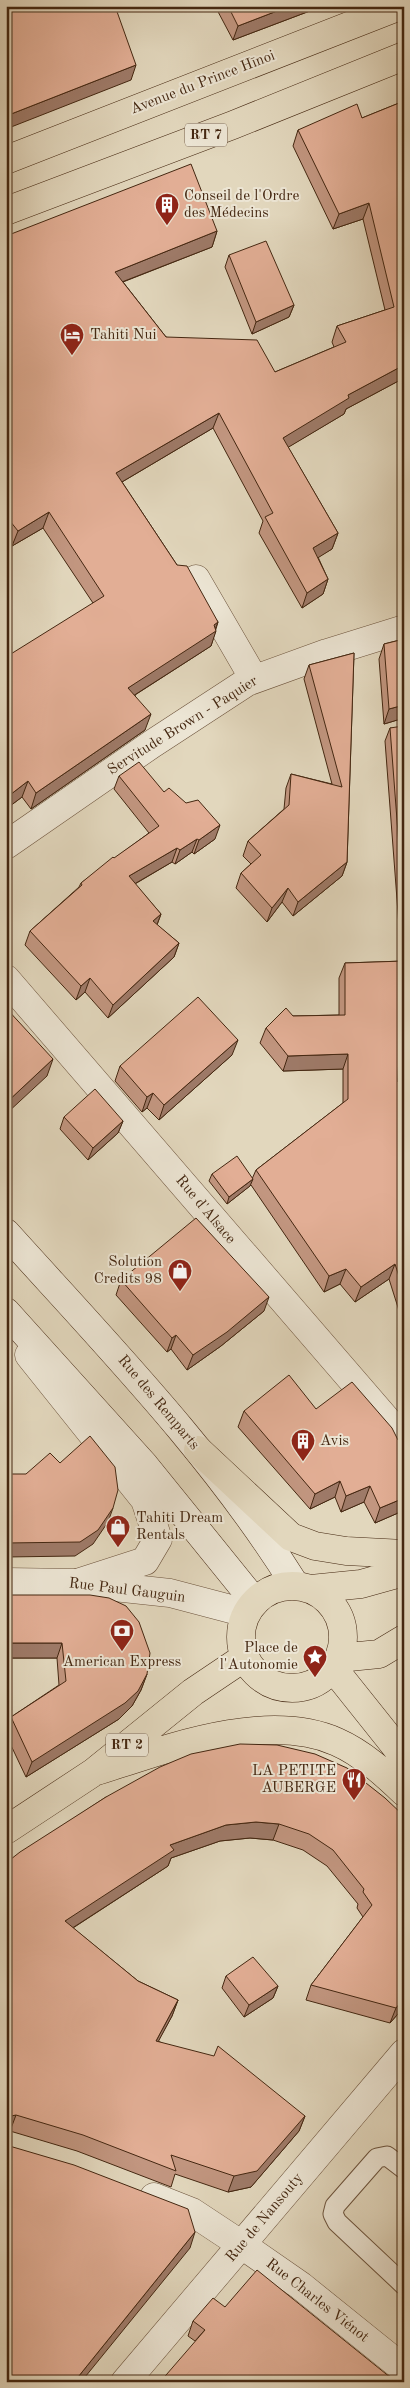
<svg xmlns="http://www.w3.org/2000/svg" width="410" height="2388" font-family="'Old Standard TT',serif">
<style>
.lines{fill:none;stroke-linecap:round;stroke-linejoin:round}
.service-casing{stroke:#6c533c;stroke-width:21}
.minor-casing{stroke:#6c533c;stroke-width:29}
.tertiary-casing{stroke:#6c533c;stroke-width:29}
.secondary-casing{stroke:#442711;stroke-width:29}
.primary-casing{stroke:#442711;stroke-width:29}
.service{stroke:#ece5d4;stroke-width:19}
.minor{stroke:#ece5d4;stroke-width:28}
.tertiary{stroke:#ece5d4;stroke-width:28}
.secondary{stroke:#ece5d4;stroke-width:28}
.primary{stroke:#e2d7bd;stroke-width:28}
.wall{fill:#c29680;stroke:#442711}
.shaded-wall{fill:#9e7a68;stroke:#442711}
.building{fill:#e2ae95;stroke:#442711}
.labels{text-anchor:middle;dominant-baseline:central;stroke-width:4;stroke-linejoin:round;paint-order:stroke}
.shield{fill:#ece5d4;stroke:#76604c;stroke-width:1}
.shield-label{font-size:14px;font-weight:bold;fill:#442711}
.street-label{font-size:15px;fill:#442711;stroke:#ece5d4}
.poi-label{font-size:15px;fill:#442711;stroke:#ece5d4;text-anchor:start}
</style>
<rect width="100%" height="100%" fill="#e2d7bd"/>
<filter id="stains"><feTurbulence type="fractalNoise" baseFrequency=".004" numOctaves="4"/><feColorMatrix values="0 0 0 0 .2 0 0 0 0 .09 0 0 0 0 .02 0 0 0 .5 -.17"/></filter>
<radialGradient id="worn" r=".72"><stop offset=".6" stop-color="#630" stop-opacity="0"/><stop offset="1" stop-color="#630" stop-opacity=".3"/></radialGradient>
<g class="lines">
<defs>
<path id="service" d="M 404,2169 L 387,2156 L 377,2158 L 335,2206 L 333,2214 L 337,2222 L 404,2285"/>
<path id="minor" d="M 196,579 L 254,679
M 6,845 L 152,744 L 247,682 L 327,653 L 404,629
M 6,979 L 404,1440
M 29,1355 L 145,1500 L 158,1539 L 145,1561 L 77,1583
M 154,2197 L 192,2212 L 242,2245 L 301,2286 L 404,2369"/>
<path id="tertiary" d="M 6,1582 L 77,1583 L 170,1593 L 246,1613
M 125,2382 L 404,2053"/>
<path id="secondary" d="M 6,1233 C 108,1346 215,1456 295,1585
M 6,1312 L 145,1466 L 255,1602"/>
<path id="primary" d="M 6,160 L 400,6
M 6,211 L 233,125 L 404,56
M 198,1450 L 291,1537 L 315,1546 L 346,1551 L 404,1554
M241 1637a51 51 0 1 1 102 0a51 51 0 1 1-102 0Z
M 311,1589 L 361,1584 L 404,1572
M 339,1658 L 379,1654 L 404,1639
M 333,1668 L 404,1757
M 94,1772 C 164,1750 266,1710 337,1742 C 362,1753 384,1773 404,1792
M 6,1830 L 94,1772 L 193,1692 L 245,1657"/>
</defs>
<!-- service casing -->
<use href="#service" class="service-casing"/>
<!-- minor casing -->
<use href="#minor" class="minor-casing"/>
<!-- tertiary casing -->
<use href="#tertiary" class="tertiary-casing"/>
<!-- secondary casing -->
<use href="#secondary" class="secondary-casing"/>
<!-- primary casing -->
<use href="#primary" class="primary-casing"/>
<!-- service -->
<use href="#service" class="service"/>
<!-- minor -->
<use href="#minor" class="minor"/>
<!-- tertiary -->
<use href="#tertiary" class="tertiary"/>
<!-- secondary -->
<use href="#secondary" class="secondary"/>
<!-- primary -->
<use href="#primary" class="primary"/>
</g>
<!-- wall -->
<path class="wall" d="M 215,6 L 323,6 L 233,40 Z
M 404,101 L 404,378 L 346,409 L 344,414 L 288,447 L 338,533 L 332,549 L 318,557 L 328,579 L 323,594 L 302,608 L 259,533 L 263,521 L 213,428 L 122,482 L 177,565 L 218,622 L 211,646 L 135,695 L 145,730 L 31,809 L 22,797 L 6,809 L 93,603 L 43,528 L 12,546 L 6,539 L 6,236 L 217,231 L 212,247 L 123,282 L 166,337 L 275,372 L 334,347 L 332,342 L 337,326 L 385,310 L 363,219 L 333,229 L 293,146 L 298,130 L 362,118 Z
M 229,255 L 294,305 L 289,317 L 252,334 L 225,267 Z
M 404,639 L 404,718 L 384,724 L 379,659 L 384,644 Z
M 354,653 L 347,862 L 342,876 L 293,916 L 282,902 L 267,922 L 236,888 L 241,873 L 251,864 L 243,856 L 248,841 L 284,809 L 286,788 L 291,774 L 332,784 L 304,679 L 309,665 Z
M 390,728 L 404,729 L 404,926 L 399,926 L 385,741 Z
M 119,776 L 164,792 L 215,839 L 194,854 L 192,852 L 175,864 L 172,862 L 135,884 L 161,914 L 157,925 L 179,943 L 174,957 L 108,1018 L 85,992 L 76,1000 L 25,945 L 30,931 L 79,887 L 81,883 L 149,833 L 114,789 Z
M 404,961 L 404,1034 L 399,1034 L 398,1082 L 404,1080 L 404,1317 L 401,1317 L 389,1279 L 355,1302 L 340,1284 L 324,1292 L 251,1185 L 227,1204 L 209,1181 L 212,1174 L 252,1179 L 256,1170 L 343,1103 L 343,1069 L 283,1071 L 260,1043 L 266,1028 L 293,1016 L 339,1015 L 339,978 L 345,963 Z
M 232,1055 L 159,1120 L 147,1108 L 142,1112 L 115,1081 L 120,1066 Z
M 64,1117 L 123,1121 L 118,1133 L 88,1160 L 60,1129 Z
M 121,1280 L 264,1311 L 221,1346 L 187,1370 L 171,1349 L 167,1352 L 116,1295 Z
M 244,1411 L 398,1440 L 404,1440 L 404,1517 L 402,1518 L 398,1513 L 375,1523 L 364,1502 L 341,1512 L 335,1497 L 310,1509 L 238,1427 Z
M 6,1595 L 147,1674 L 141,1690 L 132,1706 L 119,1719 L 26,1777 L 7,1737 L 6,1740 L 6,1729 L 11,1717 L 59,1685 L 57,1658 L 6,1658 Z
M 106,1797 L 404,1816 L 404,2007 L 390,2023 L 306,2000 L 311,1985 L 363,1917 L 357,1908 L 358,1904 L 327,1866 L 303,1850 L 273,1840 L 250,1838 L 220,1841 L 171,1858 L 168,1866 L 73,1928 L 138,1981 L 178,2000 L 172,2016 L 158,2041 L 305,2116 L 299,2131 L 251,2187 L 228,2192 L 175,2174 L 171,2187 L 77,2151 L 10,2131 L 6,2132 L 6,1863 Z
M 226,1976 L 278,1986 L 273,1998 L 244,2017 L 222,1988 Z
M 225,2307 L 195,2341 L 188,2336 L 193,2321 Z"/>
<!-- shaded-wall -->
<path class="shaded-wall" d="M 290,6 L 323,6 L 233,40 L 238,26 Z
M 136,65 L 131,80 L 6,129 L 6,116 Z
M 369,203 L 363,219 L 333,229 L 339,214 Z
M 217,231 L 212,247 L 109,287 L 115,272 Z
M 294,305 L 289,317 L 252,334 L 256,322 Z
M 404,365 L 404,378 L 346,409 L 344,414 L 277,454 L 283,438 L 348,395 Z
M 219,413 L 213,428 L 110,489 L 116,473 Z
M 49,512 L 43,528 L 12,546 L 18,531 Z
M 338,533 L 332,549 L 308,564 L 313,548 Z
M 328,579 L 323,594 L 302,608 L 307,593 Z
M 218,622 L 214,632 L 216,631 L 211,646 L 122,703 L 128,688 Z
M 404,705 L 404,718 L 384,724 L 389,709 Z
M 151,714 L 145,730 L 31,809 L 36,793 Z
M 28,781 L 22,797 L 6,809 L 6,798 Z
M 220,825 L 215,839 L 194,854 L 199,840 Z
M 197,839 L 192,852 L 175,864 L 180,850 Z
M 177,848 L 172,862 L 124,890 L 129,876 Z
M 347,862 L 342,876 L 293,916 L 298,902 Z
M 288,888 L 282,902 L 267,922 L 272,908 Z
M 404,913 L 404,926 L 399,926 Z
M 161,914 L 156,927 L 153,921 Z
M 179,943 L 174,957 L 108,1018 L 113,1005 Z
M 90,978 L 85,992 L 76,1000 L 81,986 Z
M 400,1019 L 404,1019 L 404,1034 L 394,1034 Z
M 238,1040 L 232,1055 L 159,1120 L 164,1105 Z
M 348,1054 L 343,1069 L 283,1071 L 288,1056 Z
M 53,1059 L 47,1076 L 6,1114 L 6,1103 Z
M 153,1093 L 147,1108 L 142,1112 L 147,1097 Z
M 123,1121 L 118,1133 L 88,1160 L 93,1148 Z
M 253,1179 L 250,1186 L 227,1204 L 229,1197 Z
M 395,1264 L 389,1279 L 355,1302 L 361,1287 Z
M 346,1269 L 340,1284 L 324,1292 L 329,1276 Z
M 269,1297 L 264,1311 L 221,1346 L 187,1370 L 193,1355 Z
M 404,1310 L 404,1317 L 401,1317 Z
M 176,1335 L 171,1349 L 167,1352 L 172,1338 Z
M 340,1481 L 335,1497 L 310,1509 L 315,1494 Z
M 370,1486 L 364,1502 L 341,1512 L 346,1496 Z
M 404,1498 L 398,1513 L 375,1523 L 380,1508 Z
M 113,1508 L 108,1522 L 93,1544 L 75,1556 L 6,1557 L 6,1543 Z
M 6,1643 L 62,1643 L 57,1658 L 6,1658 Z
M 147,1674 L 141,1690 L 132,1706 L 119,1719 L 26,1777 L 32,1762 Z
M 256,1822 L 279,1824 L 273,1840 L 250,1838 L 220,1841 L 171,1858 L 168,1866 L 60,1936 L 65,1921 L 170,1845 L 226,1825 Z
M 278,1986 L 273,1998 L 244,2017 L 249,2005 Z
M 404,1998 L 404,2007 L 390,2023 L 396,2008 Z
M 178,2000 L 172,2016 L 150,2057 L 156,2041 Z
M 16,2115 L 10,2131 L 6,2132 L 6,2117 Z
M 305,2116 L 299,2131 L 251,2187 L 228,2192 L 234,2176 Z
M 195,2232 L 190,2248 L 81,2382 L 74,2382 Z"/>
<!-- building -->
<path class="building" d="M 6,6 L 115,6 L 136,65 L 6,116 Z
M 228,6 L 290,6 L 238,26 Z
M 404,101 L 404,365 L 348,395 L 349,398 L 283,438 L 338,533 L 313,548 L 328,579 L 307,593 L 265,517 L 273,513 L 219,413 L 116,473 L 177,565 L 187,566 L 218,622 L 214,625 L 216,631 L 128,688 L 151,714 L 36,793 L 28,781 L 6,798 L 6,657 L 104,596 L 49,512 L 18,531 L 6,516 L 6,236 L 191,164 L 217,231 L 115,272 L 166,337 L 257,340 L 275,372 L 346,342 L 337,326 L 394,307 L 369,203 L 339,214 L 298,130 L 357,104 L 362,118 Z
M 266,241 L 294,305 L 256,322 L 229,255 Z
M 404,639 L 404,705 L 389,709 L 384,644 Z
M 354,653 L 347,862 L 298,902 L 288,888 L 272,908 L 241,873 L 261,855 L 248,841 L 289,805 L 291,774 L 342,787 L 309,665 Z
M 403,726 L 404,729 L 404,912 L 390,728 Z
M 139,762 L 164,792 L 169,788 L 186,803 L 198,800 L 220,825 L 199,840 L 197,839 L 180,850 L 177,848 L 129,876 L 161,914 L 153,921 L 179,943 L 113,1005 L 90,978 L 81,986 L 30,931 L 82,885 L 81,883 L 113,857 L 114,858 L 159,826 L 119,776 Z
M 404,961 L 404,1019 L 400,1019 L 398,1082 L 404,1080 L 404,1292 L 395,1264 L 361,1287 L 346,1269 L 329,1276 L 256,1170 L 348,1099 L 348,1054 L 288,1056 L 266,1028 L 286,1008 L 293,1016 L 345,1015 L 345,963 Z
M 198,997 L 238,1040 L 164,1105 L 153,1093 L 147,1097 L 120,1066 Z
M 6,1008 L 53,1059 L 6,1103 Z
M 95,1089 L 123,1121 L 93,1148 L 64,1117 Z
M 237,1156 L 253,1179 L 229,1197 L 212,1174 Z
M 196,1218 L 269,1297 L 227,1332 L 193,1355 L 176,1335 L 172,1338 L 121,1280 Z
M 289,1375 L 316,1409 L 352,1382 L 392,1428 L 398,1440 L 404,1440 L 404,1498 L 380,1508 L 370,1486 L 346,1496 L 340,1481 L 315,1494 L 244,1411 Z
M 90,1436 L 115,1467 L 118,1490 L 113,1508 L 98,1530 L 80,1542 L 6,1543 L 6,1474 L 26,1474 L 50,1453 L 60,1463 Z
M 6,1595 L 90,1595 L 109,1598 L 126,1606 L 139,1622 L 150,1653 L 147,1674 L 138,1691 L 125,1703 L 32,1762 L 11,1717 L 66,1681 L 62,1643 L 6,1643 Z
M 240,1744 L 277,1745 L 315,1754 L 347,1768 L 385,1798 L 404,1816 L 404,1998 L 396,2008 L 311,1985 L 372,1905 L 363,1892 L 364,1889 L 333,1850 L 309,1834 L 279,1824 L 256,1822 L 226,1825 L 170,1845 L 174,1850 L 65,1921 L 138,1981 L 178,2000 L 156,2041 L 214,2056 L 218,2046 L 305,2116 L 257,2171 L 234,2176 L 171,2155 L 176,2171 L 83,2135 L 16,2115 L 6,2117 L 6,2110 L 11,2099 L 6,2097 L 6,1863 L 20,1852 L 106,1797 L 160,1767 L 191,1754 Z
M 253,1957 L 278,1986 L 249,2005 L 226,1976 Z
M 6,2145 L 74,2165 L 188,2209 L 195,2232 L 74,2382 L 6,2382 Z
M 257,2270 L 396,2382 L 160,2382 L 205,2330 L 193,2321 L 213,2298 L 225,2307 Z"/>
<!-- icons -->
<defs>
<symbol id="building-pin" viewBox="-11 -11 22 30"><path d="M0 17L-7.5 6A9.5 9.5 0 1 1 7.5 6Z" fill="#8f2418" stroke="#ece5d4"/><path d="M-4-6H4V6H1V3H-1V6H-4ZM-2.5-4.3h1.7v1.8h-1.7ZM.8-4.3h1.7v1.8H.8ZM-2.5-1h1.7V.8h-1.7ZM.8-1h1.7V.8H.8Z" fill="#fff"/></symbol>
<symbol id="hotel-pin" viewBox="-11 -11 22 30"><path d="M0 17L-7.5 6A9.5 9.5 0 1 1 7.5 6Z" fill="#8f2418" stroke="#ece5d4"/><path d="M-6-4.5h1.5V1H6V5H4.5V3h-9V5H-6ZM-4 0a1.8 1.8 0 1 1 3.6 0ZM.5 0V-2.5h3Q6-2.5 6 0Z" fill="#fff"/></symbol>
<symbol id="shop-pin" viewBox="-11 -11 22 30"><path d="M0 17L-7.5 6A9.5 9.5 0 1 1 7.5 6Z" fill="#8f2418" stroke="#ece5d4"/><path d="M-5-2.5h2.3a2.7 3.5 0 0 1 5.4 0H5L5.5 6h-11ZM-1.5-2.5h3a1.5 2.3 0 0 0-3 0Z" fill="#fff"/></symbol>
<symbol id="bank-pin" viewBox="-11 -11 22 30"><path d="M0 17L-7.5 6A9.5 9.5 0 1 1 7.5 6Z" fill="#8f2418" stroke="#ece5d4"/><path d="M-6-4H6V4H-6ZM0-2.3a2.3 2.3 0 1 0 0 4.6a2.3 2.3 0 1 0 0-4.6Z" fill="#fff"/></symbol>
<symbol id="sight-pin" viewBox="-11 -11 22 30"><path d="M0 17L-7.5 6A9.5 9.5 0 1 1 7.5 6Z" fill="#8f2418" stroke="#ece5d4"/><path d="M0-6L1.8-2.2L6-1.7L2.9 1.2L3.7 5.4L0 3.3L-3.7 5.4L-2.9 1.2L-6-1.7L-1.8-2.2Z" fill="#fff"/></symbol>
<symbol id="restaurant-pin" viewBox="-11 -11 22 30"><path d="M0 17L-7.5 6A9.5 9.5 0 1 1 7.5 6Z" fill="#8f2418" stroke="#ece5d4"/><path d="M-5-6h1v4h1v-4h1v4h1v-4h1v5L-1.5 .5V6h-2V.5L-5-1ZM5-6V6H3V1.5H1.5Q1.5-4 5-6Z" fill="#fff"/></symbol>
</defs>
<g fill-rule="evenodd">
<use href="#building-pin" x="153" y="191" width="28" height="38"/>
<use href="#hotel-pin" x="58" y="321" width="28" height="38"/>
<use href="#shop-pin" x="166" y="1257" width="28" height="38"/>
<use href="#building-pin" x="289" y="1427" width="28" height="38"/>
<use href="#shop-pin" x="104" y="1513" width="28" height="38"/>
<use href="#bank-pin" x="108" y="1617" width="28" height="38"/>
<use href="#sight-pin" x="301" y="1643" width="28" height="38"/>
<use href="#restaurant-pin" x="340" y="1766" width="28" height="38"/>
</g>
<g class="labels">
<!-- shield labels -->
<g class="shield">
<rect x="185" y="123.5" width="42" height="23" rx="4"/>
<rect x="106" y="1733.5" width="42" height="23" rx="4"/>
</g>
<g class="shield-label">
<text x="206" y="135">RT 7</text>
<text x="127" y="1745">RT 2</text>
</g>
<!-- street labels -->
<g class="street-label">
<text transform="translate(203 83) rotate(-21)">Avenue du Prince Hīnoi</text>
<text transform="translate(183 726) rotate(-32)">Servitude Brown - Paquier</text>
<text transform="translate(205 1210) rotate(50)">Rue d'Alsace</text>
<text transform="translate(158 1403) rotate(50)">Rue des Remparts</text>
<text transform="translate(127 1591) rotate(7)">Rue Paul Gauguin</text>
<text transform="translate(265 2218) rotate(-50)">Rue de Nansouty</text>
<text transform="translate(317 2301) rotate(38)">Rue Charles Viénot</text>
</g>
<!-- poi labels -->
<g class="poi-label">
<text x="184" y="196">Conseil de l'Ordre<tspan x="184" dy="17">des Médecins</tspan></text>
<text x="90" y="335">Tahiti Nui</text>
<text x="162" y="1262" text-anchor="end">Solution<tspan x="162" dy="17">Credits 98</tspan></text>
<text x="320" y="1441">Avis</text>
<text x="136" y="1518">Tahiti Dream<tspan x="136" dy="17">Rentals</tspan></text>
<text x="298" y="1648" text-anchor="end">Place de<tspan x="298" dy="17">l'Autonomie</tspan></text>
<text x="122" y="1662" text-anchor="middle">American Express</text>
<text x="336" y="1771" text-anchor="end">LA PETITE<tspan x="336" dy="17">AUBERGE</tspan></text>
</g>
</g>
<!-- margin -->
<rect width="410" height="2388" fill="none" stroke="#e2d7bd" stroke-width="25"/>
<rect x="8" y="8" width="395" height="2373" fill="none" stroke="#442711" stroke-width="2.5"/>
<rect x="12" y="12" width="385" height="2363" fill="none" stroke="#442711"/>
<rect width="100%" height="100%" filter="url(#stains)"/>
<rect width="100%" height="100%" fill="url(#worn)"/>
</svg>
